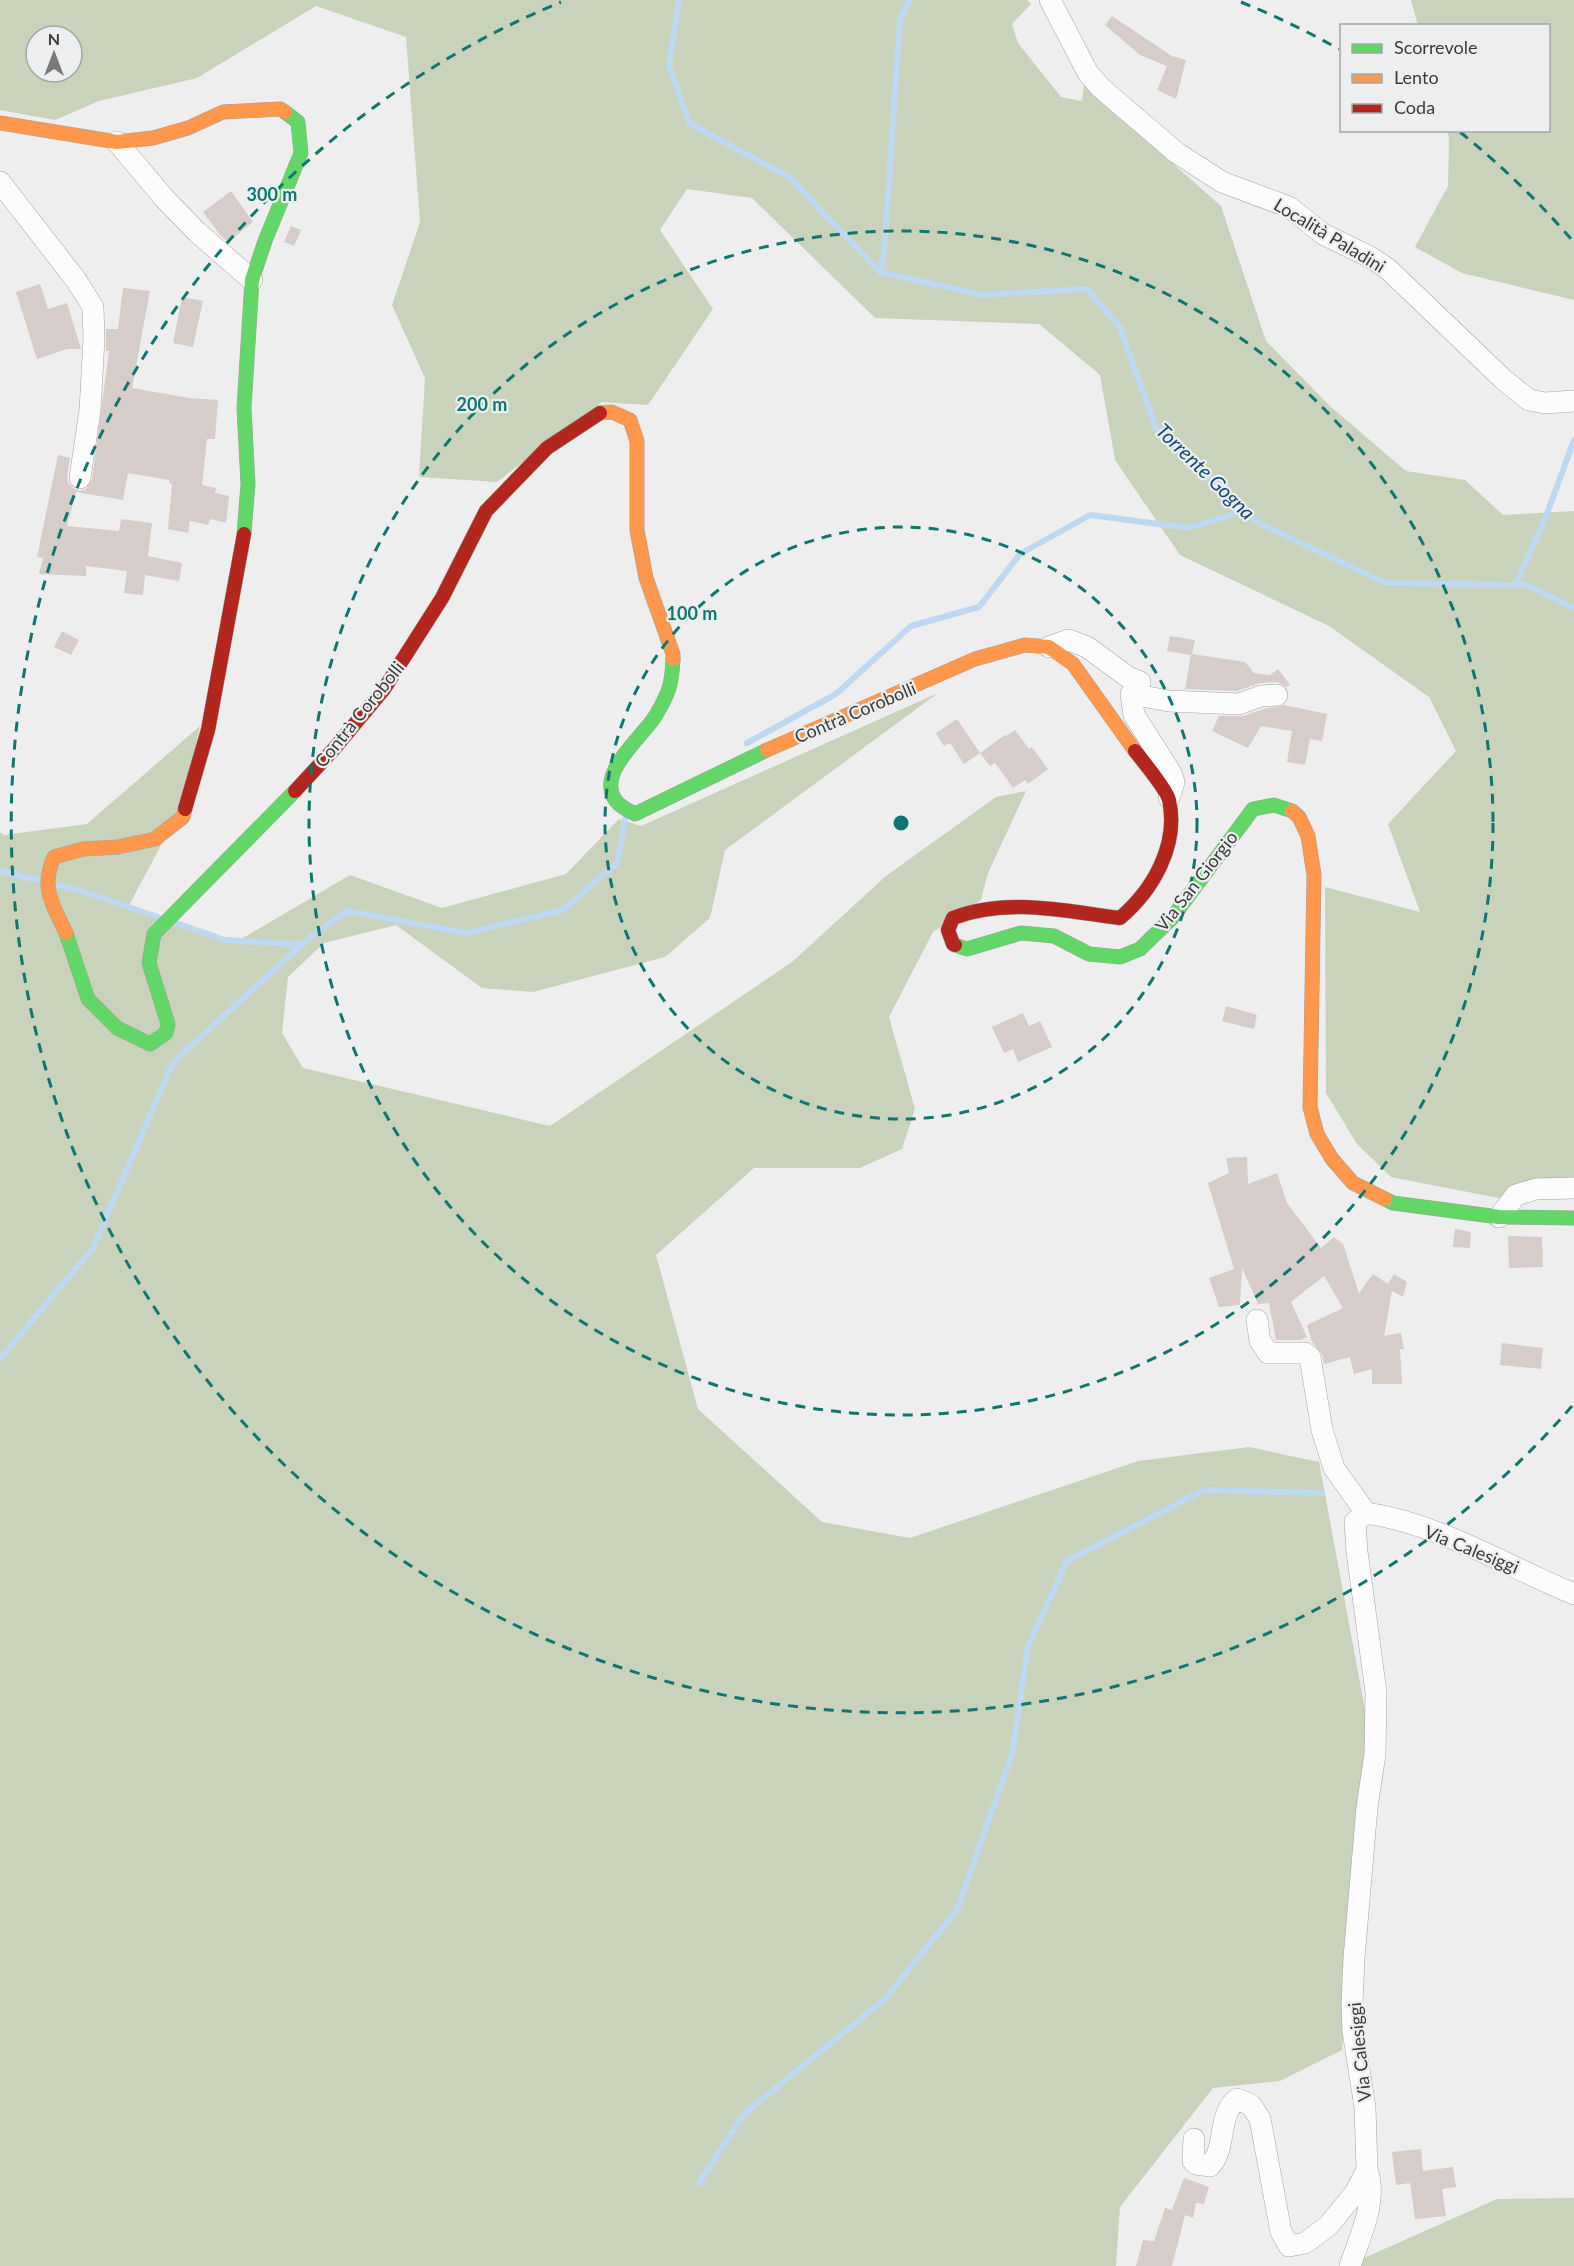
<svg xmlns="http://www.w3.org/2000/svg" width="1574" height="2266" font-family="Lato,sans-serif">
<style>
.forest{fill:#c9d2ba;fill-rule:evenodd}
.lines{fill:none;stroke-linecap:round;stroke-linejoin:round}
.stream{stroke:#bed8f2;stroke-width:6}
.building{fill:#d6ccc9}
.street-casing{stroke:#a4a4a4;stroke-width:22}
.fast-casing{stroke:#a4a4a4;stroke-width:15}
.slow-casing{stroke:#a4a4a4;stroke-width:15}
.jam-casing{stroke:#a4a4a4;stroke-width:15}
.street{stroke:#fcfcfc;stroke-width:21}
.fast{stroke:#63d668;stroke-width:14}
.slow{stroke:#ff974d;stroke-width:14}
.jam{stroke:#b3261e;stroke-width:14}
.ring{fill:none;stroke:#0f766e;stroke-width:3;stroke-dasharray:10 8}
.labels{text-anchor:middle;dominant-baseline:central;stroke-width:4.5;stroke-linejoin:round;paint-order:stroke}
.street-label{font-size:18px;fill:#3b3b3c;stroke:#edeeef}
.water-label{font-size:20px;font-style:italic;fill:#124977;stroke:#edeeef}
.centre{fill:#0f766e;stroke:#edeeef;stroke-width:3}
.ring-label{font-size:18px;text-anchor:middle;font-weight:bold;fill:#0f766e;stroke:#edeeef;stroke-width:4.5;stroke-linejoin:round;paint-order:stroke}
</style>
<rect width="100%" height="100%" fill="#eee"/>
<!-- forest -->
<path class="forest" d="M 0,0 L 1027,0 L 1031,4 L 1012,24 L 1018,43 L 1061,97 L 1082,101 L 1084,85 L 1221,206 L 1266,341 L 1331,407 L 1406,471 L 1465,480 L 1503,515 L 1574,511 L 1574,1186 L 1514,1201 L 1391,1177 L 1357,1144 L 1326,1093 L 1325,887 L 1420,912 L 1388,824 L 1456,751 L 1429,697 L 1329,626 L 1180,555 L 1115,460 L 1100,375 L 1039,324 L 875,318 L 752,198 L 687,189 L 660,230 L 713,309 L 648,405 L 602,402 L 497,482 L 419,477 L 425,378 L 392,305 L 420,222 L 406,37 L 316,6 L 197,78 L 99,101 L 55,120 L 0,110 ZM 36,36 L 72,36 L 72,72 L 36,72 Z
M 1411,0 L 1574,0 L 1574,300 L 1462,273 L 1415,247 L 1448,186 L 1449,139 L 1447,131 L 1548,130 L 1548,26 L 1418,25 Z
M 938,693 L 725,850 L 710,918 L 665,957 L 533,992 L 482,988 L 396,925 L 324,943 L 288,977 L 282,1033 L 303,1068 L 550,1126 L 792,962 L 886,876 L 996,797 L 1026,791 L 988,873 L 981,900 L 933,932 L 889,1017 L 915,1109 L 902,1149 L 860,1168 L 754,1168 L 656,1255 L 698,1409 L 822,1522 L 910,1538 L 1138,1461 L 1249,1447 L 1319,1462 L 1368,1726 L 1342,2050 L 1280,2081 L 1213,2088 L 1120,2207 L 1116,2266 L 0,2266 L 0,832 L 4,835 L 87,824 L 200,726 L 182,806 L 127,909 L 236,942 L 350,875 L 442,908 L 566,874 L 619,819 L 641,826 Z
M 1574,2198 L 1574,2266 L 1354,2266 L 1355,2262 L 1497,2199 Z"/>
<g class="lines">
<!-- stream -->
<path class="stream" d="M 679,0 L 669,66 L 690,124 L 789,177 L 880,272 L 982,295 L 1087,289 L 1120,327 L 1156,428 L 1242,511 L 1261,524 L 1385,583 L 1527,585 L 1574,608
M 880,272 L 884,253 L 900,19 L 910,0
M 1515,586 L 1545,519 L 1574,440
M 747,743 L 836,694 L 911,626 L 979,607 L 1020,554 L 1090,515 L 1189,528 L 1242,511
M 0,871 L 37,880
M 56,885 L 75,889 L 158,917
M 176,923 L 225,940 L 303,945
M 0,1359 L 93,1248 L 171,1067 L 179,1057 L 310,937 L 347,911 L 467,933 L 563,910 L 617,863 L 625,819
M 699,2183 L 744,2114 L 886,1998 L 957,1910 L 1012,1754 L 1028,1646 L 1067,1561 L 1204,1490 L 1322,1493"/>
</g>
<!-- building -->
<path class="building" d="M 1112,16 L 1172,56 L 1186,60 L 1176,99 L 1157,90 L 1167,66 L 1140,55 L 1105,25 Z
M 231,191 L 253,222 L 228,242 L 221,236 L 203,212 Z
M 291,226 L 301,230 L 294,246 L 284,242 Z
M 40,284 L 48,309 L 67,303 L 81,349 L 67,349 L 37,359 L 16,292 Z
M 123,288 L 150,291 L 132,388 L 189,398 L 218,400 L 215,439 L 207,439 L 202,485 L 216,488 L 215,493 L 229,496 L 226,523 L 210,519 L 208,525 L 190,521 L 188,533 L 168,529 L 172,484 L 169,483 L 169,480 L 128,473 L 123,500 L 76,492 L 67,526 L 119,531 L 121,519 L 152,523 L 148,556 L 182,563 L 179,581 L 145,575 L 143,595 L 124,593 L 127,571 L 86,566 L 86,576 L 39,574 L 43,558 L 37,557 L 58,455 L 70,458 L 67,477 L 68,483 L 73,488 L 79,491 L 85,490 L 92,480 L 109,351 L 106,351 L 106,329 L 118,329 Z
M 182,297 L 203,301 L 193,347 L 173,343 Z
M 62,631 L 79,640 L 71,655 L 54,647 Z
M 1170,636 L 1195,640 L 1192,654 L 1245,662 L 1254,673 L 1270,675 L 1278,669 L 1290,685 L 1287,687 L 1277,682 L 1260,683 L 1237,691 L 1185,689 L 1191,655 L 1167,651 Z
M 1284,705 L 1327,714 L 1322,741 L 1310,739 L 1305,765 L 1287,762 L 1292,731 L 1261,726 L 1248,748 L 1212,731 L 1219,716 L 1243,716 L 1264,709 Z
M 957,719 L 980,753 L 1005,735 L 1007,736 L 1015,730 L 1029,749 L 1032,747 L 1048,769 L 1028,784 L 1025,780 L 1013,788 L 995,763 L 990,766 L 980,753 L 964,764 L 950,743 L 944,746 L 936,733 Z
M 1226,1006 L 1257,1015 L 1254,1029 L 1222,1021 Z
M 1023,1013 L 1029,1026 L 1040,1021 L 1052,1047 L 1018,1062 L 1013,1049 L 1004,1053 L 992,1027 Z
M 1247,1157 L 1248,1184 L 1277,1173 L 1287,1203 L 1321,1248 L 1334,1237 L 1343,1244 L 1359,1293 L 1373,1274 L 1388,1284 L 1394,1274 L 1407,1282 L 1403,1297 L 1392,1291 L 1384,1336 L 1401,1333 L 1404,1349 L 1400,1349 L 1402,1384 L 1372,1384 L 1372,1369 L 1354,1374 L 1350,1357 L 1324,1364 L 1322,1354 L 1312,1342 L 1307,1325 L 1343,1308 L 1324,1276 L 1291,1302 L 1307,1337 L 1300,1340 L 1276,1340 L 1269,1303 L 1258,1304 L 1242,1268 L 1240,1305 L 1219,1307 L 1209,1278 L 1234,1269 L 1208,1183 L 1229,1173 L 1226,1158 Z
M 1455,1229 L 1471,1232 L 1470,1248 L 1453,1247 Z
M 1508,1236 L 1542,1237 L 1543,1267 L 1509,1268 Z
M 1502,1343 L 1543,1348 L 1541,1369 L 1500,1365 Z
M 1421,2149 L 1423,2171 L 1453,2167 L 1456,2187 L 1442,2189 L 1446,2216 L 1415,2219 L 1410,2183 L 1396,2185 L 1392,2152 Z
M 1184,2178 L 1209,2187 L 1204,2204 L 1196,2203 L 1193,2218 L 1185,2215 L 1172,2266 L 1136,2266 L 1143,2240 L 1154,2241 L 1165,2208 L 1172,2210 Z"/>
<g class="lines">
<defs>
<path id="street" d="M 1050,0 L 1088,73 L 1101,88 L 1177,153 L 1222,182 L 1289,207 L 1323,234 L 1370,257 L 1388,269 L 1504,380 L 1529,400 L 1545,403 L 1574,401
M 117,142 L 164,198 L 197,232 L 252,280
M 0,182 L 76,280 L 93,307 L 94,339 L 90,410 L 80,478
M 1049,647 L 1069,640 L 1087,647 L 1128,677 L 1140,682
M 1169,798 L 1174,782 L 1171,773 L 1134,715 L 1131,694 L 1169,701 L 1239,704 L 1261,696 L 1277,695
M 1499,1217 L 1516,1195 L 1536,1189 L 1574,1188
M 1257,1320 L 1260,1341 L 1268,1353 L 1305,1353 L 1310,1357 L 1322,1430 L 1334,1468 L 1366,1513
M 1194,2139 L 1193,2161 L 1196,2164 L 1210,2166 C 1227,2148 1217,2115 1237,2099 L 1251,2105 L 1260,2119 L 1281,2232 L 1289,2246 L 1305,2243 L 1328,2226 L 1355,2193 L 1367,2170 L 1365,2107 L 1353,2031 L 1352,2004 L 1354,1958 L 1367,1807 L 1375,1754 L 1376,1692 L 1357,1552 L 1355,1522 L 1366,1513 C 1440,1524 1506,1566 1574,1594
M 1350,2266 C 1360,2236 1378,2201 1367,2170"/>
<path id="fast" d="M 244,534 L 248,484 L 244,408 L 252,280 L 265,241 L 301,153 L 298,122 L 285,112
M 673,659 C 672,684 669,693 656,715 C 643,737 595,773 616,801 C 620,806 629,811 635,814 L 767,750
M 66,933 L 88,999 L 117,1028 L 150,1044 L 166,1033 L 168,1024 L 149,963 L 154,934 L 295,791
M 955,945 L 967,949 L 1021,933 L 1054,936 L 1089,954 L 1120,957 L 1140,949 L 1172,918 L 1253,809 L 1274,805 L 1292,811
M 1385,1199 L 1393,1203 L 1499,1217 L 1574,1218"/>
<path id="slow" d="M 0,123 L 117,142 L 153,138 L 188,128 L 223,112 L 280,109 L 285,112
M 600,413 L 612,412 L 630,420 L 637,441 L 637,530 L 646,578 L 673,654 L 673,659
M 767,750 L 975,659 L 1025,645 L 1049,647 L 1073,664 L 1135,751
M 1292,811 L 1299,817 L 1308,836 L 1314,875 L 1310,1107 L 1317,1134 L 1332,1159 L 1353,1183 L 1385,1199
M 66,933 C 53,905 40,888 54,857 L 83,849 L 118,847 L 155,839 L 183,817 L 185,809"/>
<path id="jam" d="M 295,791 L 333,750 L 384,689 L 442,598 L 486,511 L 547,448 L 600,413
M 185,809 L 208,730 L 244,534
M 955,945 L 953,944 L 948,930 L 953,918 C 1006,897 1065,911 1120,918 C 1153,890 1179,845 1169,800 C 1167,790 1143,761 1135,751"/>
</defs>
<!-- street casing -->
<use href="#street" class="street-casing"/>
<!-- fast casing -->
<use href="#fast" class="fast-casing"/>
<!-- slow casing -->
<use href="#slow" class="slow-casing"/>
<!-- jam casing -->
<use href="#jam" class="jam-casing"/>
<!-- street -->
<use href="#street" class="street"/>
<!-- fast -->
<use href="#fast" class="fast"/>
<!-- slow -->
<use href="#slow" class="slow"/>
<!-- jam -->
<use href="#jam" class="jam"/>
</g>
<!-- distance rings -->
<g class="ring">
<circle cx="901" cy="823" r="296"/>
<circle cx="901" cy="823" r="592"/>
<path d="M1572 1406A889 889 0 1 1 561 2M1241 2A889 889 0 0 1 1339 49M1460 132A889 889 0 0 1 1572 240"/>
</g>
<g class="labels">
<!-- street labels -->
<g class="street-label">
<text transform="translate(1330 235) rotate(31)">Località Paladini</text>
<text transform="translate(855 712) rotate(-23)">Contrà Corobolli</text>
<text transform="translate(359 714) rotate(-51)">Contrà Corobolli</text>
<text transform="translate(1196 881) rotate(-52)">Via San Giorgio</text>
<text transform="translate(1472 1549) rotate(22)">Via Calesiggi</text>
<text transform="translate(1359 2052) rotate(-96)">Via Calesiggi</text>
</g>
<!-- water labels -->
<g class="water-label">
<text transform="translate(1206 471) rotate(44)">Torrente Gogna</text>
</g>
</g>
<circle cx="901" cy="823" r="9" class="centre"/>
<g class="ring-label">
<text x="272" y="201">300 m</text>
<text x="482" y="411">200 m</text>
<text x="692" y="620">100 m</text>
</g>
<!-- legend -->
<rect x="1340" y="24" width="210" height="108" fill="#edeeef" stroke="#a6a6a7" stroke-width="1.5"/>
<rect x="1352" y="44" width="30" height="9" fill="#63d668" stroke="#a6a6a7" stroke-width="1.5"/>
<text x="1394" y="54" font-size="18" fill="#3b3b3c">Scorrevole</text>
<rect x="1352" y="74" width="30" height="9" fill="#ff974d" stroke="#a6a6a7" stroke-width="1.5"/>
<text x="1394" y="84" font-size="18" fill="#3b3b3c">Lento</text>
<rect x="1352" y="104" width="30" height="9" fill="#b3261e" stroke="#a6a6a7" stroke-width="1.5"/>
<text x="1394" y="114" font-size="18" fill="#3b3b3c">Coda</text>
<!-- north arrow -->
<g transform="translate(54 54)"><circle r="28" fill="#edeeef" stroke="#a6a6a7" stroke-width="1.5"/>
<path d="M0-4.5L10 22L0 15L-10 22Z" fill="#7a7a7a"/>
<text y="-9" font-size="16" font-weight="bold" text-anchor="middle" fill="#3b3b3c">N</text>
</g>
</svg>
